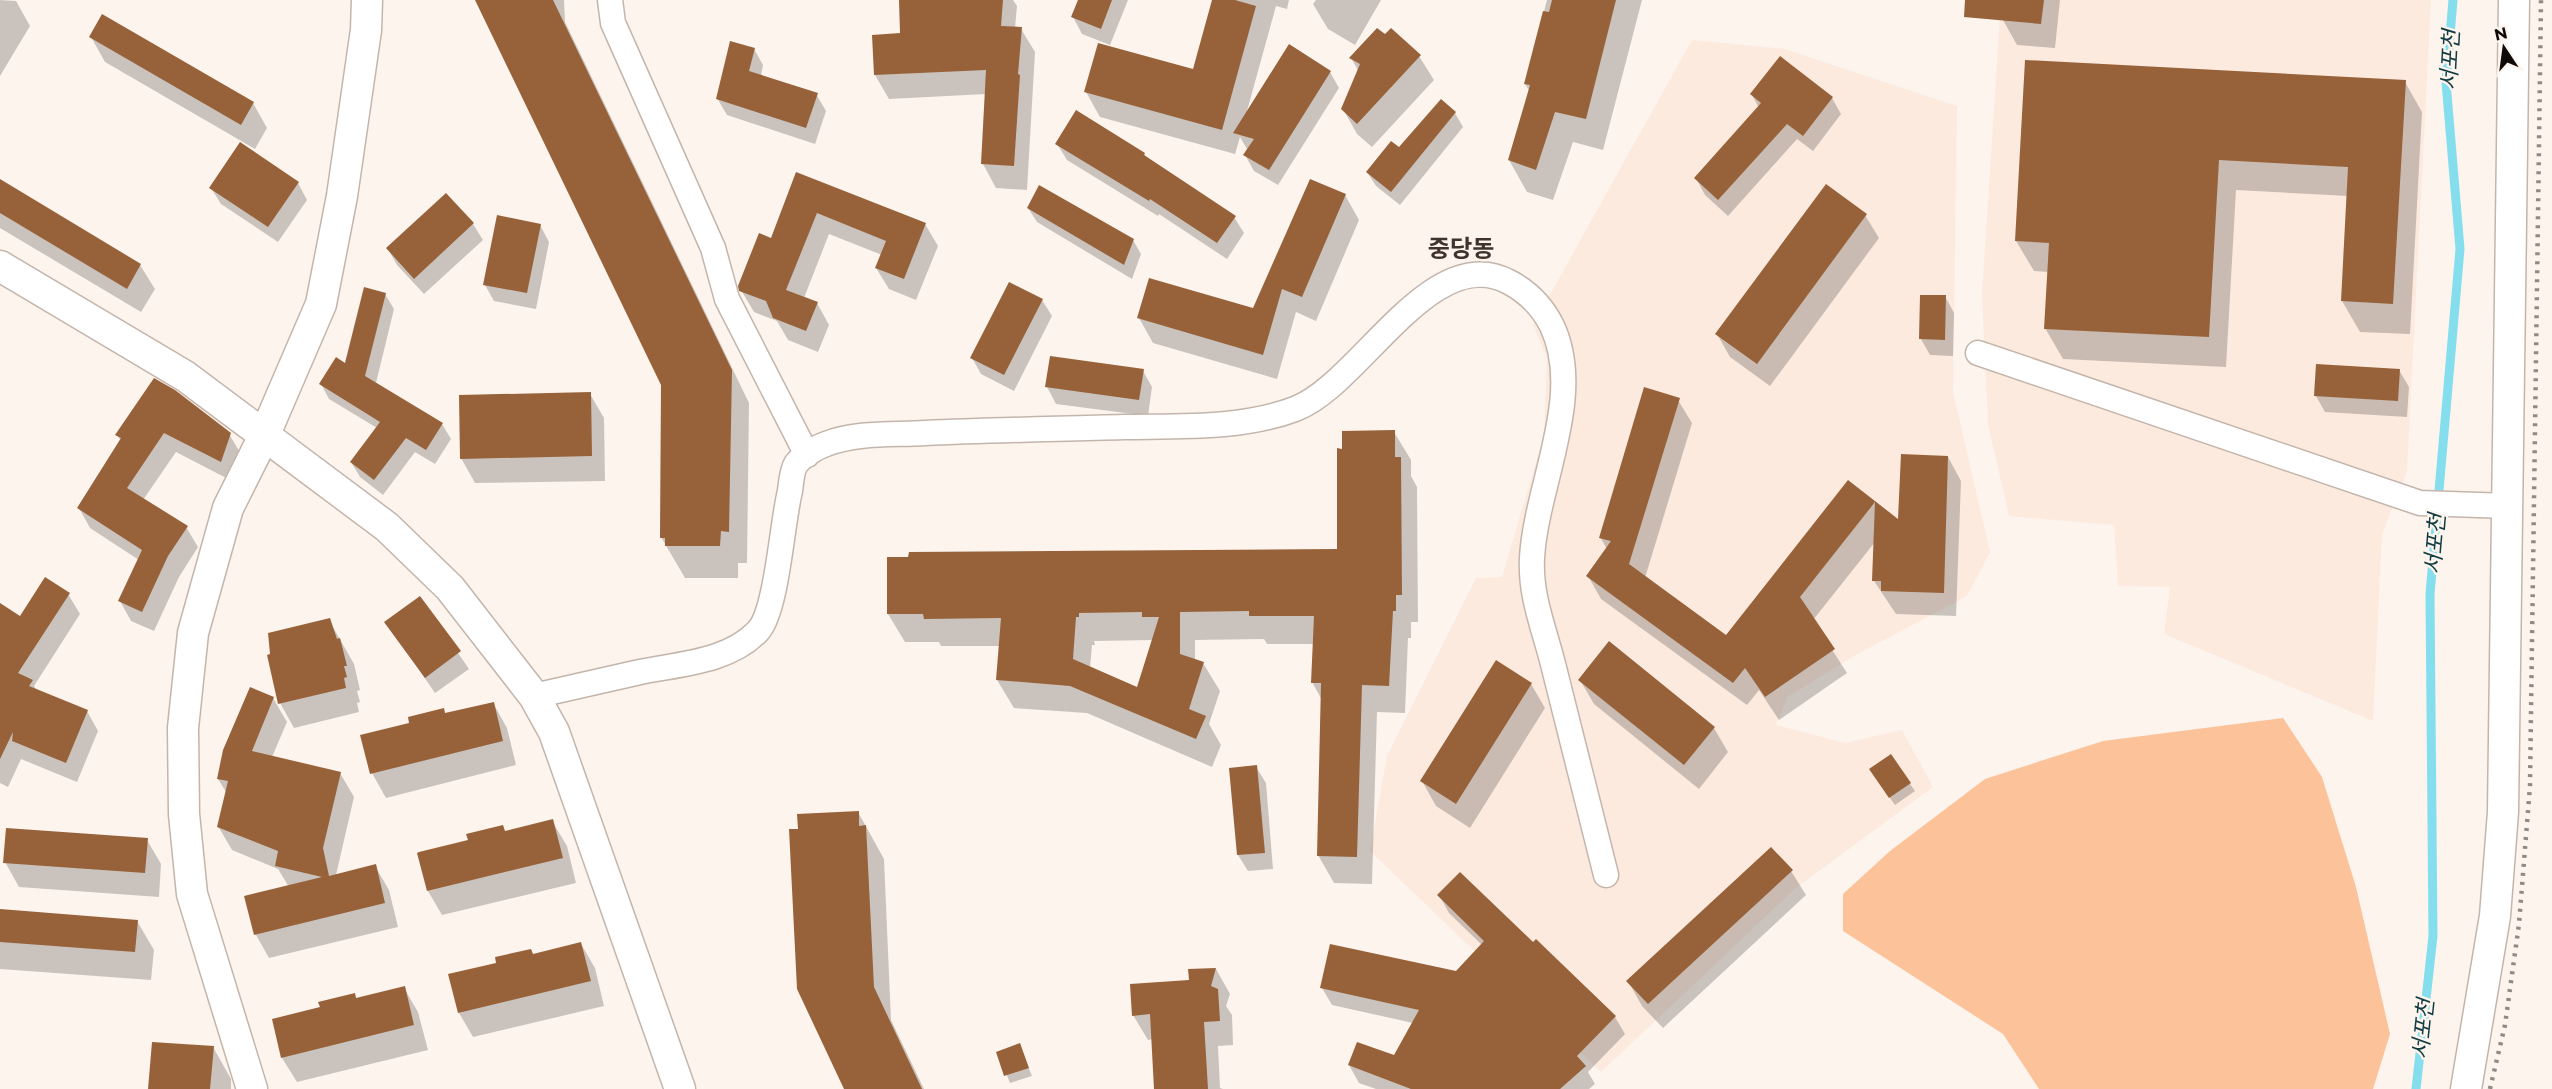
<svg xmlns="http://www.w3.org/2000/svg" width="2552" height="1089" font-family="Montserrat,'Noto Sans KR',sans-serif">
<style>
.built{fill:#fceade}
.green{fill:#fcc299}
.shadow{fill:#0003;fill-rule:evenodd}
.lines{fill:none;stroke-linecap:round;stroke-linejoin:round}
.stream{stroke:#85deee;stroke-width:9}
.building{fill:#97623a;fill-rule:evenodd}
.minor-casing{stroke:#c4b5ab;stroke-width:27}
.tertiary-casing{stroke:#c4b5ab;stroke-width:33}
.minor{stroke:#fff;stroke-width:24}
.tertiary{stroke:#fff;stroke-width:30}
.rail{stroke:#918a84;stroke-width:4.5;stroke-dasharray:3 6;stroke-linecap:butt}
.labels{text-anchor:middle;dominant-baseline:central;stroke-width:4.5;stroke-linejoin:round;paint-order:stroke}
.water-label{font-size:22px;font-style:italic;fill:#103b42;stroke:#fdf4ed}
.quarter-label{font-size:24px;font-weight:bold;fill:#3f332b;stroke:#fdf4ed}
</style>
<rect width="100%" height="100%" fill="#fdf4ed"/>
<!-- built -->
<path class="built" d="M 2001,0 L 2431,0 L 2407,471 L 2382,534 L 2373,721 L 2164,634 L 2170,587 L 2118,586 L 2114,525 L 2009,516 L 1988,424 L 1982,294 Z
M 1692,40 L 1785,49 L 1957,106 L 1953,392 L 1990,552 L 1967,596 L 1854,656 L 1787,697 L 1776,725 L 1845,743 L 1902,730 L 1933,787 L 1796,888 L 1601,1072 L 1370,851 L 1387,756 L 1476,578 L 1502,577 L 1544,436 L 1547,358 L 1533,325 Z"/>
<!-- green -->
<path class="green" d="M 2283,718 L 2322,777 L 2356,887 L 2390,1034 L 2373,1089 L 2039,1089 L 2003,1034 L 1843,931 L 1843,894 L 1890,851 L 1985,779 L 2103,741 Z"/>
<!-- shadow -->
<path class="shadow" d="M 0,0 L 16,1 L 30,26 L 0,76 Z
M 476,0 L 564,0 L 565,22 L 749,403 L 747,563 L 738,563 L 738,578 L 685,578 L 661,537 L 663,385 Z
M 900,0 L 1013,0 L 1017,6 L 1015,28 L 1021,29 L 1035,52 L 1027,190 L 996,188 L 983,164 L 986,94 L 889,99 L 875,75 L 873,36 L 902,34 Z
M 1080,0 L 1128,0 L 1110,45 L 1082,34 L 1073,17 Z
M 1213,0 L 1289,0 L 1287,9 L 1276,6 L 1244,122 L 1330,72 L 1339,88 L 1278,185 L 1254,171 L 1245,155 L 1247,149 L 1240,137 L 1235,154 L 1100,117 L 1086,92 L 1194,71 Z
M 1316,0 L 1381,0 L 1355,45 L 1328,29 L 1313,4 Z
M 1547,0 L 1642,0 L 1603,150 L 1573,142 L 1553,200 L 1527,192 L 1509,160 L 1530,92 L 1525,84 Z
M 2005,0 L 2060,0 L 2055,48 L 2017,45 L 2003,20 Z
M 1385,36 L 1419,56 L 1434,80 L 1372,147 L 1357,134 L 1343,109 L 1359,72 L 1351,58 Z
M 91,37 L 253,103 L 267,128 L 255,149 L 105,62 Z
M 754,49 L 763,65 L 761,76 L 816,94 L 826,111 L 815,144 L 727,115 L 717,98 Z
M 2405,82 L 2422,112 L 2410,334 L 2360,332 L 2342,301 L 2348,196 L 2236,190 L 2226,367 L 2063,359 L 2045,328 L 2048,272 L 2034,271 L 2016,241 Z
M 1752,95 L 1832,98 L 1841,114 L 1813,151 L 1797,139 L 1728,216 L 1705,195 L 1696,178 L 1759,108 Z
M 1455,113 L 1463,127 L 1400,205 L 1376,186 L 1367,172 Z
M 1057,144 L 1144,154 L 1147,158 L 1234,217 L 1244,233 L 1227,259 L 1159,214 L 1158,216 L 1067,160 Z
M 797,174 L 925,224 L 938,246 L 916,300 L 889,289 L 876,268 L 882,255 L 829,234 L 804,298 L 817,303 L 829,325 L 818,352 L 788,340 L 777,321 L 754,312 L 741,290 L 771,240 Z
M 0,181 L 140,265 L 155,289 L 141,312 L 0,228 Z
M 298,183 L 307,200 L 278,242 L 221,204 L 211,188 Z
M 446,195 L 473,224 L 483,240 L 424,294 L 397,265 L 388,249 Z
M 1345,195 L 1359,220 L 1316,321 L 1296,312 L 1277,379 L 1153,343 L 1139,318 L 1254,310 Z
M 1028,208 L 1133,240 L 1141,254 L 1132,279 L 1037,222 Z
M 1865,215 L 1879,238 L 1770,386 L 1730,357 L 1717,334 Z
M 540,225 L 549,242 L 536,309 L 494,301 L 485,285 Z
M 385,294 L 394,309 L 376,383 L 442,424 L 451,439 L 435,464 L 415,452 L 383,495 L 360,477 L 351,462 L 377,428 L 329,399 L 321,384 L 346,365 Z
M 1945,296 L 1954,313 L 1953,356 L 1930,355 L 1921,339 Z
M 1042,300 L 1052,316 L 1014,391 L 981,374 L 972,358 Z
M 2399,370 L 2409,387 L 2407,417 L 2325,412 L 2316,396 Z
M 1143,371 L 1152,387 L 1148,416 L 1056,404 L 1047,387 Z
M 155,380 L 229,434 L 241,454 L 232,481 L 176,452 L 143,500 L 186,527 L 198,547 L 179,577 L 154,631 L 131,621 L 120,601 L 139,560 L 90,528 L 79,508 L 121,441 L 117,435 Z
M 590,394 L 604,418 L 605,481 L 475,483 L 461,458 Z
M 1678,400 L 1692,423 L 1645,578 L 1727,637 L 1848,482 L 1899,522 L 1948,457 L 1961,481 L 1956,616 L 1896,614 L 1874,581 L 1875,542 L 1813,620 L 1847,673 L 1779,720 L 1759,690 L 1747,705 L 1601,599 L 1588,576 L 1607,549 L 1600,537 Z
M 1394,432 L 1411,460 L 1411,476 L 1417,487 L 1418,622 L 1411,622 L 1411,638 L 1408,638 L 1405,713 L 1377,712 L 1372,884 L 1334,883 L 1318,855 L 1322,700 L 1312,682 L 1314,644 L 1267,644 L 1264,639 L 1195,640 L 1195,661 L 1203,663 L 1220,691 L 1209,724 L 1221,745 L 1212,767 L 1087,713 L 1014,708 L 997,680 L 1000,646 L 941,646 L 939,642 L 905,642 L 888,614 L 1339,551 L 1343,450 ZM 1154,640 L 1138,689 L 1090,668 L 1092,645 L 1095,645 L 1094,641 Z
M 68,594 L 80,614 L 34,686 L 37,691 L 87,711 L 98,731 L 77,782 L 21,759 L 8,787 L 0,783 L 0,605 L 20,618 Z
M 420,598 L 469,669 L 435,693 L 386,622 Z
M 329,620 L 354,664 L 360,690 L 357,691 L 360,702 L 357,703 L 359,712 L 294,728 L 280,703 Z
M 1610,643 L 1714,728 L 1728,752 L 1699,789 L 1594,704 L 1580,680 Z
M 1531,684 L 1545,708 L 1470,828 L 1436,806 L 1422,781 Z
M 273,698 L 287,722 L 272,757 L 340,773 L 354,797 L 336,875 L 375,866 L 389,890 L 398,927 L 269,958 L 256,935 L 289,887 L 278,869 L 232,850 L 218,826 L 226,792 L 218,779 Z
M 493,703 L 507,728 L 516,765 L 386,798 L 372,773 L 411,724 L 443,710 L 446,715 Z
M 1256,767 L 1266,783 L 1273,869 L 1248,871 L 1238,855 Z
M 1875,777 L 1910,784 L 1915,791 L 1895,805 Z
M 858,812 L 884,859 L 891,1020 L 924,1089 L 846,1089 L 799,830 Z
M 552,821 L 567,846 L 576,883 L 442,915 L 428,891 L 505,832 Z
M 147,840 L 161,864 L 159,897 L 19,887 L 5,862 Z
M 1791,871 L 1806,895 L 1663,1028 L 1642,1006 L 1628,981 Z
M 1439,895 L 1533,945 L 1615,1017 L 1625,1034 L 1588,1072 L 1595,1084 L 1589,1089 L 1376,1089 L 1359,1083 L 1349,1065 L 1395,1057 L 1413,1023 L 1332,1005 L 1322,988 L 1456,973 L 1482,945 L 1449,913 Z
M 0,910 L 137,921 L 154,950 L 151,980 L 0,969 Z
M 581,944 L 595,968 L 604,1006 L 473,1037 L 459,1013 L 533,955 Z
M 1216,969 L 1230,994 L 1226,1006 L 1232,1015 L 1233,1045 L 1218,1046 L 1220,1088 L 1223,1089 L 1155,1089 L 1153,1039 L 1148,1040 L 1133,1015 Z
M 404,988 L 418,1012 L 428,1050 L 297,1082 L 282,1058 L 354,995 L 357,999 Z
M 1019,1045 L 1032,1076 L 1010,1083 L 998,1053 Z
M 213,1047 L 231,1079 L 231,1089 L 150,1089 Z"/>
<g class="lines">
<!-- stream -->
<path class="stream" d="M 2416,1089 L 2433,936 L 2430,594 L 2460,249 L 2446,82 L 2453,0"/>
</g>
<!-- building -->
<path class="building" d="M 475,0 L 553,0 L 732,370 L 729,532 L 721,531 L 720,546 L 665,546 L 665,538 L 660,538 L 661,385 Z
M 899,0 L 1003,0 L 1001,26 L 1022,27 L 1018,74 L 1020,75 L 1014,166 L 981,164 L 986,70 L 874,75 L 872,35 L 900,33 Z
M 1078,0 L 1112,0 L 1101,29 L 1071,17 Z
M 1212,0 L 1235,0 L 1256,6 L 1222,130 L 1084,92 L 1098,43 L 1193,69 Z
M 1552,0 L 1616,0 L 1586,119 L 1555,112 L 1536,170 L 1508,160 L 1530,85 L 1524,84 L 1543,11 L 1549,12 Z
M 1965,0 L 2044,0 L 2041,24 L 1964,17 Z
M 102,14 L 254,102 L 241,125 L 89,37 Z
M 1377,28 L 1385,34 L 1391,28 L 1421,55 L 1357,124 L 1341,109 L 1360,64 L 1349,58 Z
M 730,41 L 755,48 L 749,71 L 818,93 L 806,128 L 716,99 Z
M 1289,44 L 1331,71 L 1269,170 L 1243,155 L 1254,139 L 1233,133 Z
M 1780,56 L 1833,97 L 1803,136 L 1787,124 L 1718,200 L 1694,178 L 1761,103 L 1750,94 Z
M 2025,60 L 2406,80 L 2393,304 L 2341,301 L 2348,167 L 2219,160 L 2209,337 L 2044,329 L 2049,243 L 2015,241 Z
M 1441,99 L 1456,112 L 1391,192 L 1366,172 L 1391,141 L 1399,147 Z
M 1076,110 L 1145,153 L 1144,155 L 1236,216 L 1217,243 L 1150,199 L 1149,201 L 1055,144 Z
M 240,142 L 299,182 L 268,227 L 209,188 Z
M 796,172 L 926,223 L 904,279 L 875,268 L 886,241 L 817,213 L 786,290 L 818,302 L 806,331 L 773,318 L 766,301 L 739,291 L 738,286 L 759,233 L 771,238 Z
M 0,179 L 141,264 L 127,289 L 0,213 Z
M 1310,179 L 1346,194 L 1302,297 L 1282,289 L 1263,355 L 1137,318 L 1149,278 L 1253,308 Z
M 1826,184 L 1867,214 L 1757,364 L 1715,334 Z
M 1039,185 L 1134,239 L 1124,265 L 1027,208 Z
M 446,193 L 474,223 L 414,279 L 386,248 Z
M 497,215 L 541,224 L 527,293 L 483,285 Z
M 1009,282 L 1043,299 L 1004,375 L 970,358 Z
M 364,287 L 386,293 L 365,376 L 443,423 L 426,450 L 406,438 L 374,480 L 350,462 L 380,422 L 319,384 L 336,357 L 345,363 Z
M 1920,295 L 1946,295 L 1945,340 L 1919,339 Z
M 1050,356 L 1144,369 L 1139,400 L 1045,387 Z
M 2316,364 L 2400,369 L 2398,401 L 2314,396 Z
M 154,378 L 175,390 L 231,433 L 221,462 L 164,433 L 127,488 L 188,526 L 168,556 L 142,612 L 118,601 L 142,550 L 77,508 L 121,438 L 115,435 Z
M 1644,387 L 1680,398 L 1629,564 L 1726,635 L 1848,480 L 1898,519 L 1901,454 L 1948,456 L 1944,593 L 1881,591 L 1881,581 L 1872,581 L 1875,502 L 1800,597 L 1835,649 L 1765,697 L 1745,668 L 1733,683 L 1586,576 L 1611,541 L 1599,538 Z
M 591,392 L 592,456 L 460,459 L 459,395 Z
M 1395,430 L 1395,457 L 1401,457 L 1402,595 L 1396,595 L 1396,611 L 1393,611 L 1389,686 L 1362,685 L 1357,857 L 1317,856 L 1321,683 L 1311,683 L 1314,616 L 1249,616 L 1249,611 L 1180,612 L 1180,654 L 1204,662 L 1189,709 L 1206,716 L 1196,739 L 1070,686 L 996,680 L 1001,618 L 924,619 L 923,614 L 887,614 L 887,557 L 908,557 L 909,552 L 1337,549 L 1337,448 L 1342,449 L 1342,431 ZM 1142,612 L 1142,617 L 1159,617 L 1137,687 L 1073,659 L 1076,617 L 1079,617 L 1079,613 Z
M 45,577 L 70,593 L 18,673 L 33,680 L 29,686 L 88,710 L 66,763 L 12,741 L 13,732 L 0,759 L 0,603 L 20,616 Z
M 420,596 L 461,651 L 425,678 L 384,622 Z
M 330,618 L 337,639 L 340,638 L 347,666 L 344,666 L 347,677 L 344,678 L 346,688 L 278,704 L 267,655 L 270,654 L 268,633 Z
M 1609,641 L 1715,727 L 1684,765 L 1578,680 Z
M 1496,660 L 1532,683 L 1456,804 L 1420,781 Z
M 250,687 L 274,697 L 252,751 L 341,772 L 323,848 L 329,876 L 376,864 L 385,903 L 254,935 L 244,896 L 322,877 L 275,866 L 278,851 L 217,827 L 228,781 L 217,779 L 223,750 Z
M 494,702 L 503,741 L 370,774 L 360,735 L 409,723 L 408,717 L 444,708 L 445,713 Z
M 1891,754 L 1911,783 L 1889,798 L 1869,769 Z
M 1257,765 L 1265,853 L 1237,855 L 1229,768 Z
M 859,811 L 859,826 L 866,825 L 874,987 L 922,1089 L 844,1089 L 797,989 L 789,829 L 798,829 L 797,814 Z
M 553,819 L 563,858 L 427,891 L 417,853 L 419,852 L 468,840 L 466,834 L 503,825 L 505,831 Z
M 6,828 L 148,838 L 145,873 L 3,863 Z
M 1771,847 L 1793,870 L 1648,1004 L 1626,981 Z
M 1460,872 L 1533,942 L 1536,939 L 1616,1016 L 1577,1056 L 1586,1066 L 1560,1089 L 1411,1089 L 1348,1065 L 1357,1042 L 1394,1055 L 1419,1010 L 1320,988 L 1330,944 L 1456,971 L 1484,941 L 1437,895 Z
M 0,909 L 138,920 L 135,952 L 0,942 Z
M 581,942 L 591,981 L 458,1013 L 448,974 L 496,963 L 495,957 L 531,949 L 533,954 Z
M 1216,968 L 1211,986 L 1218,989 L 1220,1021 L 1204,1022 L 1208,1089 L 1154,1089 L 1150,1014 L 1132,1016 L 1130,984 L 1189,980 L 1188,969 Z
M 405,986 L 414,1025 L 281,1058 L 272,1019 L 320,1007 L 318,1002 L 355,993 L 356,998 Z
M 152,1042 L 214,1046 L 210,1089 L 148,1089 Z
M 1020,1043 L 1029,1068 L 1004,1076 L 996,1052 Z"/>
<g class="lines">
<defs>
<path id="minor" d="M 610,0 L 613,23 L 713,248 L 727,299 L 807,455
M 1978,353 L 2420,503 L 2508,506
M 534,696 C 569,688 605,680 640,672 C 679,664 729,662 758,631 C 777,611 782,522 790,491 C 791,483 792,470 796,464 C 802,456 817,447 826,444 C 857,432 892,435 925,433 C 991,430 1058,429 1124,427 C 1181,426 1242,429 1295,409 C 1360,385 1431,240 1509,282 C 1528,292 1542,306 1552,326 C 1585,396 1536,485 1532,558 C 1530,596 1544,628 1553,664 C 1571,734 1588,805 1606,875"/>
<path id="tertiary" d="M 0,266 L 185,376 L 387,527 L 450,588 L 534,696 L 554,732 L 680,1089
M 252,1089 L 192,894 L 184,814 L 183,728 L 193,633 L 228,508 L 265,434 L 321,304 L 342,196 L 366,30 L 367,0
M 2466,1089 L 2495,916 L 2503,812 L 2514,0"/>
</defs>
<!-- minor casing -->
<use href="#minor" class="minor-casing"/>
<!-- tertiary casing -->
<use href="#tertiary" class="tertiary-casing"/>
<!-- minor -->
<use href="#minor" class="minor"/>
<!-- tertiary -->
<use href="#tertiary" class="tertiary"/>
<!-- rail -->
<path class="rail" d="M 2490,1089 L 2505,1025 L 2519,924 L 2530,786 L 2541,0"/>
</g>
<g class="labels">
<!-- water labels -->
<g class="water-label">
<text transform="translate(2450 60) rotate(-87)">서포천</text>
<text transform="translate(2435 544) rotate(-85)">서포천</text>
<text transform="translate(2423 1029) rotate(-84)">서포천</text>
</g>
<!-- quarter labels -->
<g class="quarter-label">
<text x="1461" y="248">중당동</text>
</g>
</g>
<!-- north arrow -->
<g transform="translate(2504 48) rotate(347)" stroke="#fdf4ed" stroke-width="4.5" paint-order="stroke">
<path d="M0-4.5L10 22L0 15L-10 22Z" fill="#0f0a07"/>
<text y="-9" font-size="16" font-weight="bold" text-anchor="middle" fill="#0f0a07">N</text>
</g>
</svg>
